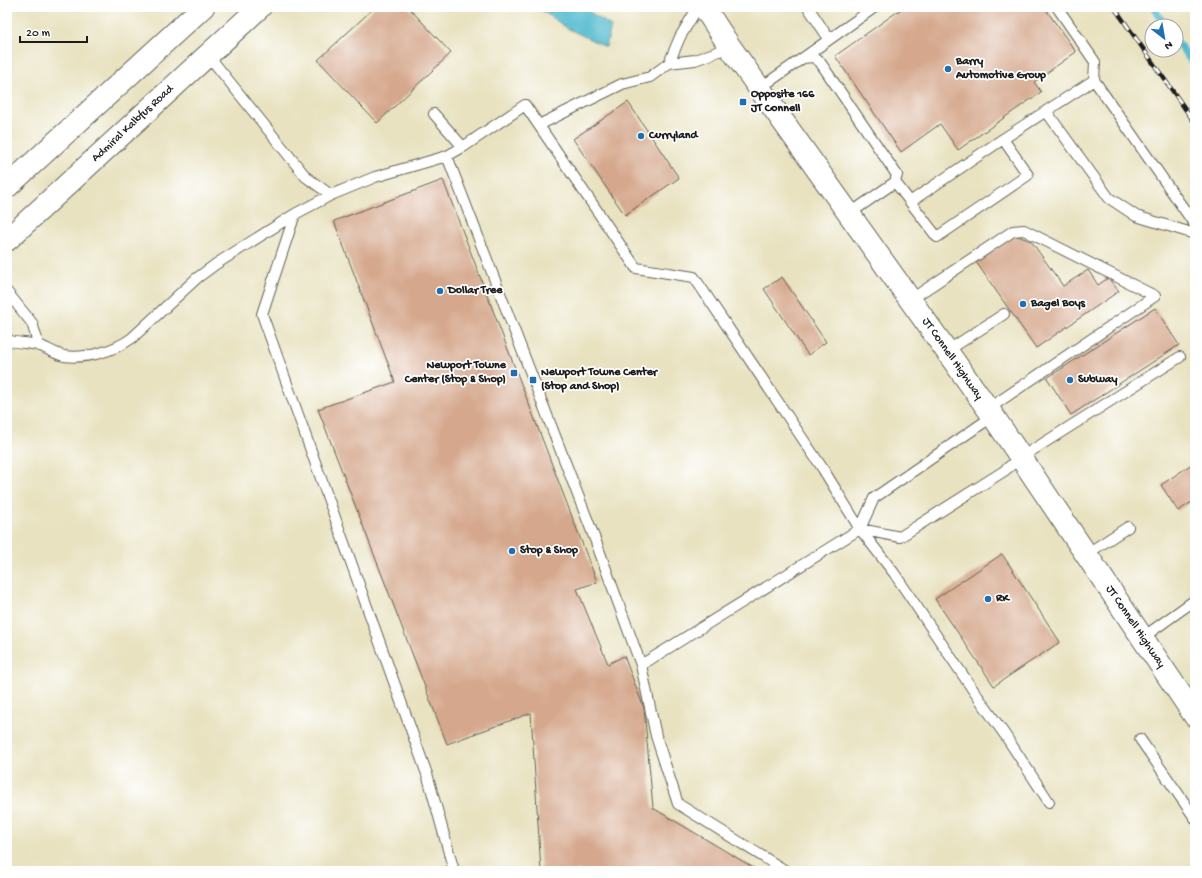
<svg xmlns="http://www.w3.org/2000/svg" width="1202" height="878" font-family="'Gochi Hand',sans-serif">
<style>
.water{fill:#50b9ce;stroke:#366a75}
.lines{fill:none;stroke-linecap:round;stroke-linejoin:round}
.stream{stroke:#50b9ce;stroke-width:7}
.building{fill:#d5a88d}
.lane-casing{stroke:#636155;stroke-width:12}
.highway-casing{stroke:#636155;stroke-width:24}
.lane{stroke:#fff;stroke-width:10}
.highway{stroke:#fff;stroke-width:22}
.rail-casing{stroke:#1c1c1c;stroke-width:4.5}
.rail{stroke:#fff;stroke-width:3;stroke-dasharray:9;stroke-linecap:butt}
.poi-dot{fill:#1f6fb2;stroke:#fff;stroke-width:1.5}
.labels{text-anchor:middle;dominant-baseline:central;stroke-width:3.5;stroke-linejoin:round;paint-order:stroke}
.poi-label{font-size:12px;font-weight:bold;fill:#1c1c1c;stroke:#fff;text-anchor:start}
.street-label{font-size:12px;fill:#1c1c1c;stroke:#fff}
</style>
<rect width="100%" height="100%" fill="#fff"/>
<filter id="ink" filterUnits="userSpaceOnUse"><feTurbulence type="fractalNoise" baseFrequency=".025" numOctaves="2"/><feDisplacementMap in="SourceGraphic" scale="8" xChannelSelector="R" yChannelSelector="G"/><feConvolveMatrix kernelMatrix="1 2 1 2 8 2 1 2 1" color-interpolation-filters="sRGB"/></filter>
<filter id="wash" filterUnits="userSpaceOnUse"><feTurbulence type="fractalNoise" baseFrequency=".012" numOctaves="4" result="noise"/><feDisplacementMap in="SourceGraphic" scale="16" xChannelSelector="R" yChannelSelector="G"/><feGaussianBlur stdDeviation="0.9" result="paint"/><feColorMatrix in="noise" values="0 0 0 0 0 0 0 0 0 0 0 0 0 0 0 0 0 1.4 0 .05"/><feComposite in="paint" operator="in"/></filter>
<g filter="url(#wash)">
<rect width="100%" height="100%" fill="#e8e2c0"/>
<!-- water -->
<path class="water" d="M 537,7 L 582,7 L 611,26 L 606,47 L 567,28 Z"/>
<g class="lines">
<!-- stream -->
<path class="stream" d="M 1153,7 L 1166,26
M 1176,40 L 1195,67"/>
</g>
<g id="blocks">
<!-- building -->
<path class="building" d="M 375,7 L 408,7 L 451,53 L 377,123 L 318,60 Z
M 904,7 L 1044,7 L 1076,52 L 1034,82 L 1041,92 L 958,150 L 940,124 L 901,152 L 835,56 Z
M 628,102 L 679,178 L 625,215 L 573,139 Z
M 443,180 L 597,582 L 577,589 L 608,664 L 624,656 L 644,708 L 653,808 L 759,871 L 541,871 L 531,713 L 447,744 L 318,409 L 395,382 L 334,221 Z
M 1015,235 L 1031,241 L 1063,286 L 1088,270 L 1098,285 L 1108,278 L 1119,291 L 1036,348 L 976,262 Z
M 782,277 L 826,342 L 808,355 L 764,289 Z
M 1155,308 L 1179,345 L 1071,415 L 1047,378 Z
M 1195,462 L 1195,500 L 1178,511 L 1161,485 Z
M 1002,554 L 1060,642 L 994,686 L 935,599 Z"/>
</g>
</g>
<g filter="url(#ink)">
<use href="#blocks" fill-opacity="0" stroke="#636155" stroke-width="1"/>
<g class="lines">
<defs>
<path id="lane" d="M 808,7 L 829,39
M 1057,7 L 1095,62 L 1094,80
M 208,55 L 306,177 L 331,195 L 375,177 L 447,156 L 463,147 L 525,105 L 636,268 L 694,277 L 823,469 L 860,529 L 894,573 L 971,687 L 1005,735 L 1049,802
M 803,58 L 875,7
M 669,63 L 695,60 L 730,47
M 760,88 L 803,58 L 813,57 L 820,62 L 897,175 L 895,182 L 849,214
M 1046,111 L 1109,198 L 1136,216 L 1195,234
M 434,114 L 463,147
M 539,125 L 622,84 L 650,77 L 669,63 L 680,37 L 698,7
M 1003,139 L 1094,80 L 1195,225
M 447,156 L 596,542 L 641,665 L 656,736 L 678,804 L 786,871
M 895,182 L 937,237 L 1028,175 L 1003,139 L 910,202
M 331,195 L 295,214 L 262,314 L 428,777 L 454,871
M 7,292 L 32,323 L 39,346
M 910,300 L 1013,231 L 1024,230 L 1155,296 L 988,409
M 7,338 L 10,341 C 19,343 29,343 38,345 C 47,348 55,354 64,356 C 87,359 114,351 132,338 L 197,278 L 216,264 L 295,214
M 947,351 L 1004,314
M 860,529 L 900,537 L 1004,471 L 1020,458 L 1180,357
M 1085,555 L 1128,527
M 1142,638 L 1195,600
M 641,665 L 860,529 L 874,498 L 993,416
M 1140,739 L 1195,818"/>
<path id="highway" d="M 704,7 L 730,47 L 993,416 L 1195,716
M 7,187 L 203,7
M 7,240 L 260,7"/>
</defs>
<!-- lane casing -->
<use href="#lane" class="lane-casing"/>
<!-- highway casing -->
<use href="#highway" class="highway-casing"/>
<!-- lane -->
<use href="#lane" class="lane"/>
<!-- highway -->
<use href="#highway" class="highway"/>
<defs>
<path id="rail" d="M 1114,7 L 1195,123"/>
</defs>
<!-- rail casing -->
<use href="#rail" class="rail-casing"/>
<!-- rail -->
<use href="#rail" class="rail"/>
</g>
</g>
<!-- markers -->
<g class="poi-dot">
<circle cx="948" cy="69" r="4"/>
<rect x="739" y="98" width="8" height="8" rx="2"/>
<circle cx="641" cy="136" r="4"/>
<circle cx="440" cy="291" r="4"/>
<circle cx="1023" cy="304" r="4"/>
<rect x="510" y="369" width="8" height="8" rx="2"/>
<rect x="529" y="376" width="8" height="8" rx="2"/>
<circle cx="1070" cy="380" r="4"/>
<circle cx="512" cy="551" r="4"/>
<circle cx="988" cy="599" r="4"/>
</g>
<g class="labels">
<!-- poi labels -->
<g class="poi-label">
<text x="956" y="62">Barry<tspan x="956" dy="14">Automotive Group</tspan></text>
<text x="751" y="95">Opposite 166<tspan x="751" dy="14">JT Connell</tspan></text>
<text x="649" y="136">Curryland</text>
<text x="448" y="291">Dollar Tree</text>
<text x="1031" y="304">Bagel Boys</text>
<text x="506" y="366" text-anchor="end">Newport Towne<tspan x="506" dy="14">Center (Stop &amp; Shop)</tspan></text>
<text x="541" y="373">Newport Towne Center<tspan x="541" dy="14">(Stop and Shop)</tspan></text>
<text x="1078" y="380">Subway</text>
<text x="520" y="551">Stop &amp; Shop</text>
<text x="996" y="599">RK</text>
</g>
<!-- street labels -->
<g class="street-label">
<text transform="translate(133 124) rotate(-43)">Admiral Kalbfus Road</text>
<text transform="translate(952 359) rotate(55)">JT Connell Highway</text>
<text transform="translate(1135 627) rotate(56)">JT Connell Highway</text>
</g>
</g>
<!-- margin -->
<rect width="1202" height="878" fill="none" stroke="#fff" stroke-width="24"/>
<!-- north arrow -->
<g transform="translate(1164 38) rotate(149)"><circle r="19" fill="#ffffff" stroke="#a4a4a4"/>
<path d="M0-3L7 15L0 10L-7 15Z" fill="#1f6fb2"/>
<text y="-6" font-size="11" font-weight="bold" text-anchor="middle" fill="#1c1c1c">N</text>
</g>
<!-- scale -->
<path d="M20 36v6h67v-6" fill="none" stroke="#1c1c1c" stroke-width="2"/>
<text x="26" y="36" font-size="12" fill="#1c1c1c" stroke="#ffffff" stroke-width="3" paint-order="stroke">20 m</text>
</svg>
